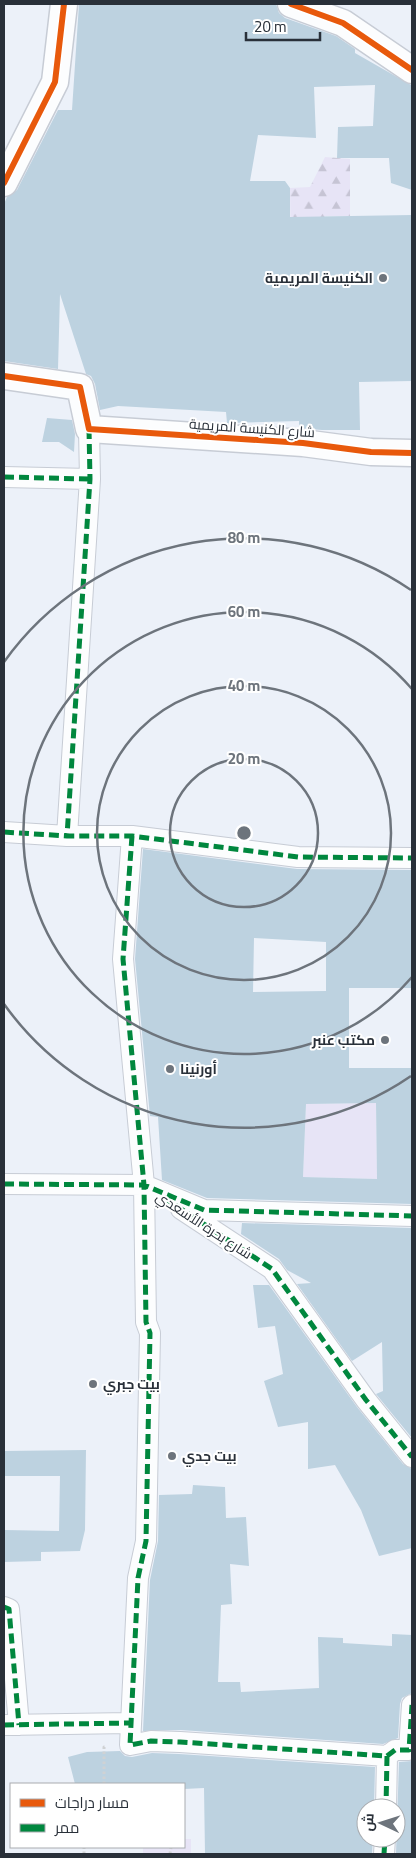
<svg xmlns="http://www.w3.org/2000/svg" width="416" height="1858" font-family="Georgia,Cairo,serif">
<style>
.green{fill:#e7e4f6}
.forest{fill:url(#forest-firs)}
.building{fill:#bdd2e0;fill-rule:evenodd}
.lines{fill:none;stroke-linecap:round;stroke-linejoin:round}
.pedestrian-casing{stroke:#c7ccd5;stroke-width:22}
.minor-casing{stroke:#c7ccd5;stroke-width:29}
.path{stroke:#cfd2d4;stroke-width:3;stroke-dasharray:2.5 2.5;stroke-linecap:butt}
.pedestrian{stroke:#fcfdfe;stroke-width:20}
.minor{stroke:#fcfdfe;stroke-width:26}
.quiet{stroke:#00873e;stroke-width:5;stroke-dasharray:10 5;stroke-linecap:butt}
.cycleway-casing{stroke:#fff;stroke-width:9}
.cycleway{stroke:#e8590c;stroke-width:6}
.ring{fill:none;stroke:#6d747c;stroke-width:2.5}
.poi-dot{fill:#6d747c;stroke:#fff;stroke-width:2}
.labels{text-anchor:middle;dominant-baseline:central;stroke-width:4;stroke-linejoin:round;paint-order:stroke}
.poi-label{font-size:14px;font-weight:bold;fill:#293039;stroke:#fff;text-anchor:start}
.street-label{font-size:14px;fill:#293039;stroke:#fff}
.centre{fill:#6d747c;stroke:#fff;stroke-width:2.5}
.ring-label{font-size:15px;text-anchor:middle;font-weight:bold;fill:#6d747c;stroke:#fff;stroke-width:4;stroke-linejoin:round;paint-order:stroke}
</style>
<defs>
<pattern id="forest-firs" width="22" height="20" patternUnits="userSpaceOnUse" patternTransform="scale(1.25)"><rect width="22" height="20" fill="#e7e4f6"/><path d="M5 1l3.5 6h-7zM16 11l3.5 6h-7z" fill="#c6c4d4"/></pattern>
</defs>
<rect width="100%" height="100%" fill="#ecf1f9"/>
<!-- green -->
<path class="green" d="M 376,1103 L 377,1179 L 303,1177 L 306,1104 Z
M 184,1839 L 191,1839 L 191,1854 L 143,1854 L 143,1847 L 184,1847 Z"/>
<!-- forest -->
<path class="forest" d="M 325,157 L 350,159 L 350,216 L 325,216 L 292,333 L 290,188 L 310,187 Z"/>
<!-- building -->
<path class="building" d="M 79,4 L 276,4 L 279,13 L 285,18 L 336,36 L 355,49 L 355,53 L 411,85 L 412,190 L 391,183 L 389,158 L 337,158 L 338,127 L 373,126 L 375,85 L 314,87 L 316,138 L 258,135 L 250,181 L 285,181 L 290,188 L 290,217 L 412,215 L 412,381 L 359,382 L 360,430 L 322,430 L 299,428 L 299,421 L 227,423 L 226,412 L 118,406 L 100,410 L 95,384 L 91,376 L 86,374 L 60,294 L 58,369 L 4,361 L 4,204 L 7,197 L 17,190 L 58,110 L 72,110 Z
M 47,418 L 72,420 L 75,434 L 74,452 L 59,442 L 42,442 Z
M 143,849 L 297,869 L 412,870 L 412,988 L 349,988 L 349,1068 L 412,1068 L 412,1204 L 207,1198 L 162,1180 L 158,1117 L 150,1116 L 135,959 ZM 254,938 L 326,942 L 326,991 L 253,992 ZM 376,1103 L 377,1179 L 303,1177 L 306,1104 Z
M 242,1223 L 412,1228 L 412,1438 L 376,1394 L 383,1391 L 382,1342 L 352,1361 L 297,1284 L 311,1283 L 287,1270 L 279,1259 L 241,1234 Z
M 253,1285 L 269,1285 L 357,1407 L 403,1464 L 412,1469 L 412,1548 L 379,1556 L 361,1510 L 335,1465 L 308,1469 L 308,1422 L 278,1427 L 264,1381 L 283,1374 L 275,1326 L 258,1328 Z
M 86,1450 L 85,1530 L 80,1551 L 41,1552 L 41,1561 L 4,1562 L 4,1530 L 59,1531 L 60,1476 L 4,1476 L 4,1451 Z
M 193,1485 L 225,1487 L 226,1518 L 246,1517 L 249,1566 L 230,1564 L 232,1604 L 221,1605 L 218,1682 L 240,1682 L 241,1692 L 319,1688 L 318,1637 L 343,1638 L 343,1643 L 392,1646 L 392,1634 L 412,1635 L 412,1693 L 402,1698 L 400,1704 L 398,1738 L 383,1744 L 181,1730 L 143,1731 L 150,1580 L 158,1541 L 159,1495 L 192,1494 Z
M 120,1751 L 125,1756 L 132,1757 L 152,1753 L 179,1754 L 375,1767 L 374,1808 L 366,1808 L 366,1838 L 373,1838 L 372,1854 L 205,1854 L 204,1788 L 184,1789 L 184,1784 L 75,1784 L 68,1757 L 87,1752 Z
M 412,1761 L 412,1854 L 396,1854 L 399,1762 Z"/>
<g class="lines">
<defs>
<path id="pedestrian" d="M 89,429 L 90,479 L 67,836 L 132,836 L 298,857 L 412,858
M 4,477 L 90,479
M 4,832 L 67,836
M 132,836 L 123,959 L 144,1185 L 146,1322 L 150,1333 L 146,1541 L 138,1578 L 130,1745 L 151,1741 L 180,1742 L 387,1756 L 386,1808
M 4,1184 L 144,1185 L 204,1210 L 412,1216
M 181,1209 L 272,1269 L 366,1400 L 412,1457
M 4,1607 L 9,1609 L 19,1725
M 4,1725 L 129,1723
M 387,1756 L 395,1750 L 409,1750 L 412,1705
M 384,1854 L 385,1838"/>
<path id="minor" d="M 291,4 L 343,23 L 412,70
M 4,183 L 55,82 L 64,4
M 4,376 L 80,387 L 89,429 L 303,443 L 371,452 L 412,453"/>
</defs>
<!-- pedestrian casing -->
<use href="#pedestrian" class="pedestrian-casing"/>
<!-- minor casing -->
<use href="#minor" class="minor-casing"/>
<!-- path -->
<path class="path" d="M 104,1784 L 104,1747 L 107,1747
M 84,1854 L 84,1847
M 170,1854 L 171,1847"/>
<!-- pedestrian -->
<use href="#pedestrian" class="pedestrian"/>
<!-- minor -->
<use href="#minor" class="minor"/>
<!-- quiet -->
<path class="quiet" d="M 89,429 L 90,479 L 67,836 L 132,836 L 298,857 L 412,858
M 4,477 L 90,479
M 4,832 L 67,836
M 132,836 L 123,959 L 144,1185 L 146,1322 L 150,1333 L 146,1541 L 138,1578 L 130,1745 L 151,1741 L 180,1742 L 387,1756 L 386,1808
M 4,1184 L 144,1185 L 204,1210 L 412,1216
M 163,1197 L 272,1269 L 366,1400 L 412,1457
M 4,1607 L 9,1609 L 19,1725
M 4,1725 L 129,1723
M 387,1756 L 395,1750 L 409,1750 L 412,1705
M 384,1854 L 385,1838"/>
<defs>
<path id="cycleway" d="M 291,4 L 343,23 L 412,70
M 4,183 L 55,82 L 64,4
M 4,376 L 80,387 L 89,429 L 303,443 L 371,452 L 412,453"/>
</defs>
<!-- cycleway casing -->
<use href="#cycleway" class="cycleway-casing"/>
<!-- cycleway -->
<use href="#cycleway" class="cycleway"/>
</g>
<!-- distance rings -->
<g class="ring">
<circle cx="244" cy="833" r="74"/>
<circle cx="244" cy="833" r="147"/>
<path d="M412 977A221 221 0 1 1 412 689"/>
<path d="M411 1076A295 295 0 0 1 4 1004M4 662A295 295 0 0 1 411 590"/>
</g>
<!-- markers -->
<g class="poi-dot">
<circle cx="383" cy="278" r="5"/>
<circle cx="385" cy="1040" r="5"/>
<circle cx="170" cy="1069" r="5"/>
<circle cx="93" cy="1384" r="5"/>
<circle cx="172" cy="1456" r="5"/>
</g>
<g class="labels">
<!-- poi labels -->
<g class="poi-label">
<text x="373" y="278" text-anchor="end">الكنيسة المريمية</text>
<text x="375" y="1040" text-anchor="end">مكتب عنبر</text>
<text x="180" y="1069">أورنينا</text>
<text x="103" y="1384">بيت جبري</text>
<text x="182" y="1456">بيت جدي</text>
</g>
<!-- street labels -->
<g class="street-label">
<text transform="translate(252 428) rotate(4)">شارع الكنيسة المريمية</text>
<text transform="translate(204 1225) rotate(33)">شارع بحرة الأسعدي</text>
</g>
</g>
<circle cx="244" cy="833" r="8" class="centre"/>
<g class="ring-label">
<text x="244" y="543">80 m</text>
<text x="244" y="617">60 m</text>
<text x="244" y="691">40 m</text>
<text x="244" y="764">20 m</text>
</g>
<!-- border -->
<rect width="416" height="1858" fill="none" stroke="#293039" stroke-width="10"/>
<!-- legend -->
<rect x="10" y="1783" width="175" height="65" fill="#ffffff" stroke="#a9acb0"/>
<rect x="20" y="1799" width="25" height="8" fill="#e8590c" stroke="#a9acb0"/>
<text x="55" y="1808" font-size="15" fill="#293039">مسار دراجات</text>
<rect x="20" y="1824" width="25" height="8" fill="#00873e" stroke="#a9acb0"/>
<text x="55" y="1833" font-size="15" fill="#293039">ممر</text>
<!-- north arrow -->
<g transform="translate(381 1823) rotate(274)"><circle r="24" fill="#ffffff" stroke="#a9acb0"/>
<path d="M0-4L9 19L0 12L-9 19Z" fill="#6d747c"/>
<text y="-8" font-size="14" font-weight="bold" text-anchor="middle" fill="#293039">ش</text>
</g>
<!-- scale -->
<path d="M246 32v8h74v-8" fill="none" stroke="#293039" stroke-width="2.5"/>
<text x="254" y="32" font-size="15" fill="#293039" stroke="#ffffff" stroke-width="4" paint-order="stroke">20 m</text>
</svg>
